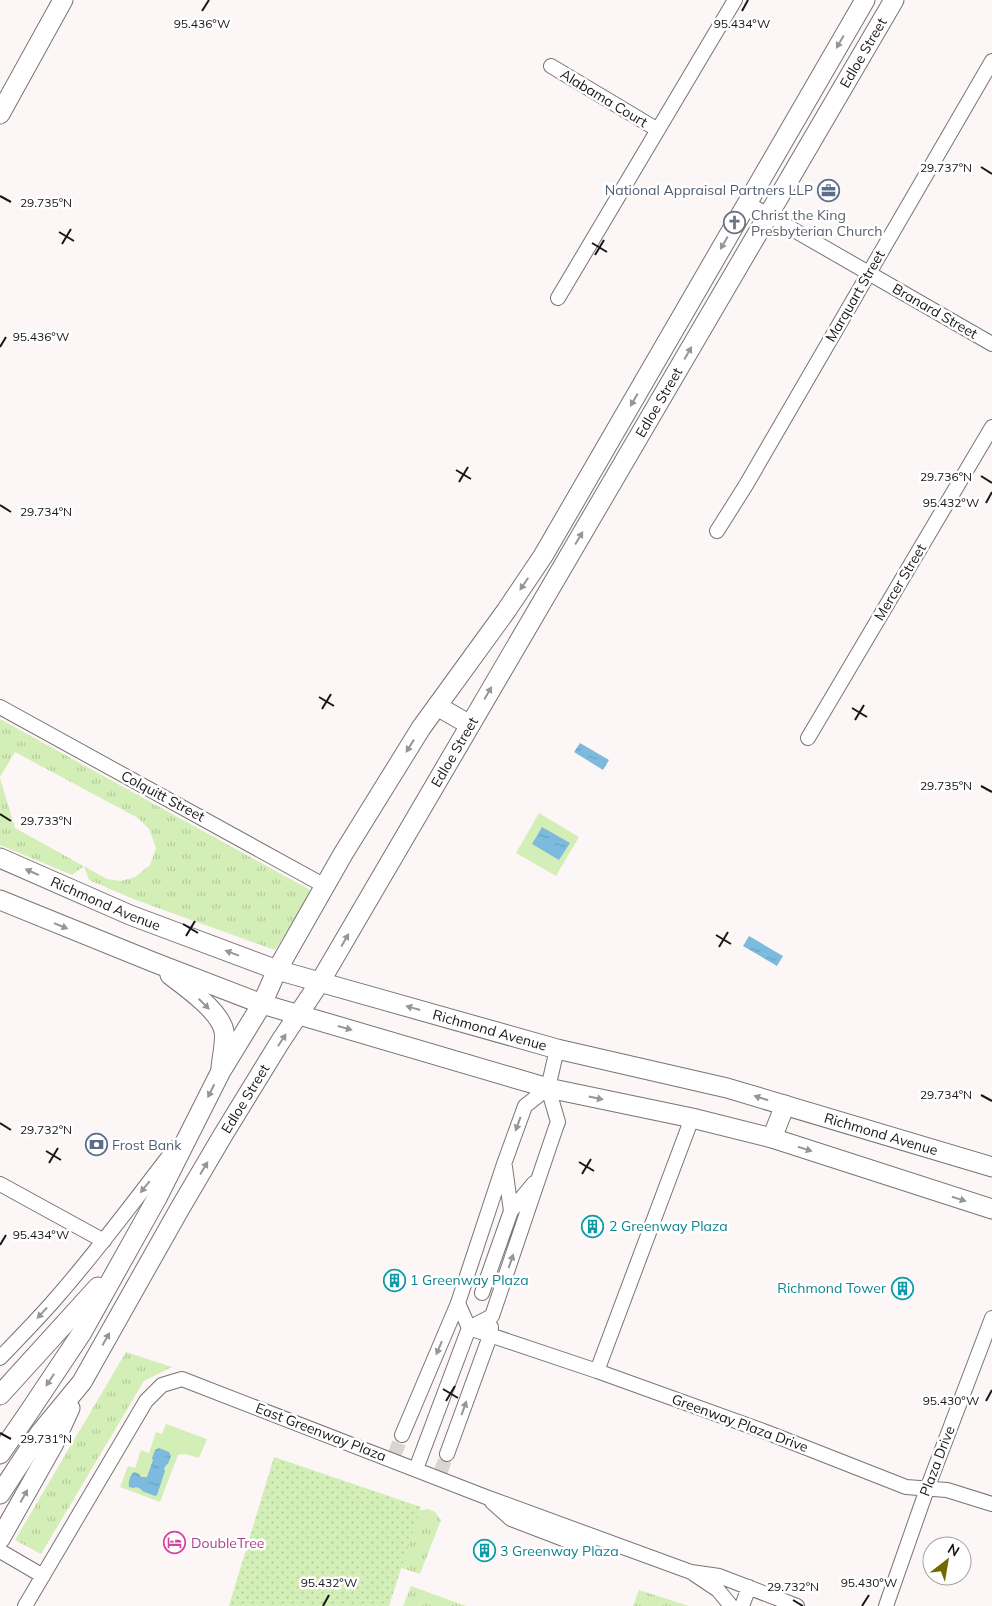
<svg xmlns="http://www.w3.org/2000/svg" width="992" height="1606" font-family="Mulish,sans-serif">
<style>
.grass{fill:url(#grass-tufts)}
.park{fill:url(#park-dots)}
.garden{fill:#d3eeb6}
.water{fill:url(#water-ripples)}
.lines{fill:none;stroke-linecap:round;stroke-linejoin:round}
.street-tunnel{stroke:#dad5d4;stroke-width:14;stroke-dasharray:14 7;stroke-linecap:butt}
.street-casing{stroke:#787473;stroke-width:16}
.secondary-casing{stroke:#787473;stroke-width:21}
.street{stroke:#fff;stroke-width:14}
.secondary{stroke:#fff;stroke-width:19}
.oneway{fill:#979696}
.ticks{fill:none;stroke:#181616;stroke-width:2}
.labels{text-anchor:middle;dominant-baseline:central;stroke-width:5;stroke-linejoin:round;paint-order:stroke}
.street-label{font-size:14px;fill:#181616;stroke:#fff}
.service-label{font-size:14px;fill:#4e5e75;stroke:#fff;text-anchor:end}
.worship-label{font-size:14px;fill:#5b616d;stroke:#fff;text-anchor:start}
.culture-label{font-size:14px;fill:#0d838f;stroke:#fff;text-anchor:start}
.hotel-label{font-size:14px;fill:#b23c85;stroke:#fff;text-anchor:start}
.ticks-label{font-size:12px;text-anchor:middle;fill:#181616;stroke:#fff;stroke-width:5;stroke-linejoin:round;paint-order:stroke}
</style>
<defs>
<pattern id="grass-tufts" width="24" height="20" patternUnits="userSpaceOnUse" patternTransform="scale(1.25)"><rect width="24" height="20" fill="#d3eeb6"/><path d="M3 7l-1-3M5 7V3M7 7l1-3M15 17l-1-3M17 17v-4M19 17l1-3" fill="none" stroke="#b4cb9c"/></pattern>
<pattern id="park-dots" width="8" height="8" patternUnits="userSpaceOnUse" patternTransform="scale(1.25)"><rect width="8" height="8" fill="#d3eeb6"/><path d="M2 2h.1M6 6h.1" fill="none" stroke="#b4cb9c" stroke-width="1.8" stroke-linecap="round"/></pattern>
<pattern id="water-ripples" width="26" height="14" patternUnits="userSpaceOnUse" patternTransform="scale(1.25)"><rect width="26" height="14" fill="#7cbbdd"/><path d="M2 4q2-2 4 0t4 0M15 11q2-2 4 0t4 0" fill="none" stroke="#6aa0bd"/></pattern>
</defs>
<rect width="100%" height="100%" fill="#fcf7f6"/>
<!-- grass -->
<path class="grass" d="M 0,719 L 312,891 L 275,950 L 136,900 L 89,880 L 84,866 L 72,875 L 0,845 L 0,778 L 15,828 L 107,879 L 121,881 L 135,877 L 150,865 L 156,848 L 149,829 L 138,818 L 15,752 L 0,777 Z
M 126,1352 L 172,1367 L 144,1381 L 41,1554 L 15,1540 Z
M 428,1509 L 435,1512 L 441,1520 L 420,1574 L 396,1566 L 413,1512 Z
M 411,1586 L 466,1606 L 403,1606 Z
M 639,1590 L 689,1606 L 633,1606 Z"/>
<!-- park -->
<path class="park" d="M 274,1457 L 421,1507 L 389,1606 L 229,1606 Z"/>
<!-- garden -->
<path class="garden" d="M 539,813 L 579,837 L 556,876 L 516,853 Z
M 166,1424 L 207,1439 L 199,1458 L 185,1454 L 178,1455 L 160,1502 L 120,1487 L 128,1466 L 135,1468 L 141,1450 L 149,1453 L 156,1432 L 162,1434 Z"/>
<!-- water -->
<path class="water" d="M 580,743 L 609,760 L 603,770 L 574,752 Z
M 542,827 L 570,843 L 559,860 L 532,844 Z
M 749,936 L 783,956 L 777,966 L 743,946 Z
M 159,1448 L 169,1452 L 171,1456 L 168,1464 L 166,1465 L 164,1469 L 165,1471 L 157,1495 L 155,1496 L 142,1491 L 141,1489 L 136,1487 L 134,1488 L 129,1487 C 128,1482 130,1475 134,1472 L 139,1474 L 141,1477 L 147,1477 L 153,1460 L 152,1458 L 155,1450 Z"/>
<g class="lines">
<!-- street-tunnel -->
<path class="street-tunnel" d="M 394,1456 L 402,1435
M 440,1474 L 447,1454"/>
<defs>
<path id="street" d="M 551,66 L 658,130
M 747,203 L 992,344
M 558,298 L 735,0
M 717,531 L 746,485 L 992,61
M 0,707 L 325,886
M 808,738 L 992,427
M 548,1088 L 525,1106 L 504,1164 L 458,1303 L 469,1328 L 597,1371 L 766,1432 L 906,1487 L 947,1490 L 992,1504
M 505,1167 L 511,1211
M 0,1184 L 104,1241
M 482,1293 L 511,1211 L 534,1183
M 0,1358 C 19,1338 39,1318 57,1297 C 99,1249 137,1197 176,1147
M 597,1371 L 692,1118
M 402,1435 L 458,1303
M 447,1454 L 490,1336 L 491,1327
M 416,1469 L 469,1328 L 492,1316 L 556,1127 L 558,1122 L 548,1088 L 557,1049
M 492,1502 L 511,1519 L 571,1542 L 597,1538
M 0,1551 L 43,1576
M 694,1574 L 718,1590 L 731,1606
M 25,1606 L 146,1401 L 162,1385 L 182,1379 L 486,1497 L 691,1572 L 719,1576 L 797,1606
M 742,1606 L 749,1587
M 886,1606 L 927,1489 L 992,1318"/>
<g id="secondary">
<path d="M 0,114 L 63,0"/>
<path d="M 437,706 L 470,725"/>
<path id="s1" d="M 0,858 L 130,915 L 277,970 L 557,1049 L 727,1088 L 992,1167"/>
<path d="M 0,900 L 153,962 L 262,1004 L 548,1088 L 692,1118 L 772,1138 L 992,1209"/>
<path d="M 170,975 C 186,987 220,1011 224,1031 C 226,1040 222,1057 221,1067"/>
<path d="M 772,1138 L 785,1105"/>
<path d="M 0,1395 L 98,1287"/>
<path d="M 0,1454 L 29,1412 L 81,1334 L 95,1309 L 157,1198 L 221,1071 L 262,1004 L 277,970 L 343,854 L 421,728 L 506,611 L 543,556 L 865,0"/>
<path id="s2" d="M 0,1494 L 40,1433 L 82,1382 L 179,1210 L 223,1135 L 280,1042 L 320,982 L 894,0"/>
<path d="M 0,1539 L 53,1445 L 70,1408"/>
</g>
</defs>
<!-- street casing -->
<use href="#street" class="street-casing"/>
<!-- secondary casing -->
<use href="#secondary" class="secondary-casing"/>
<!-- street -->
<use href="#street" class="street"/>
<!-- secondary -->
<use href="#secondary" class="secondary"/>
</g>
<!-- one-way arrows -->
<defs><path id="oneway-solid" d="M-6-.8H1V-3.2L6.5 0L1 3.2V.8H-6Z" transform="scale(1.25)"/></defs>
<g class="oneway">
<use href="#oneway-solid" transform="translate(840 42) rotate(120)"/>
<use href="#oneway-solid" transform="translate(724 243) rotate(120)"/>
<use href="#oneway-solid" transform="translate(688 353) rotate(-60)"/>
<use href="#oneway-solid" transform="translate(634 400) rotate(120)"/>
<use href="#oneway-solid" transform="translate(579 538) rotate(-59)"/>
<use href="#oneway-solid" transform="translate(524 584) rotate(124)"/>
<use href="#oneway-solid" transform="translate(488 693) rotate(-60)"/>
<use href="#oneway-solid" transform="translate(410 746) rotate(122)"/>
<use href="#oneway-solid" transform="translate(32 872) rotate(-156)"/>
<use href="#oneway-solid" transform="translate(61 926) rotate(22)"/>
<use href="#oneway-solid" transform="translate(345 940) rotate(-60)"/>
<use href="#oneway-solid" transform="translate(232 953) rotate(-160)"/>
<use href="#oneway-solid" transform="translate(204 1004) rotate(44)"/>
<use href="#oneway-solid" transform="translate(413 1008) rotate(-164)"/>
<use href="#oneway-solid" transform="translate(345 1028) rotate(16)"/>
<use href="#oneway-solid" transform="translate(282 1040) rotate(-57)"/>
<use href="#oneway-solid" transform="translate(211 1091) rotate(116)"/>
<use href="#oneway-solid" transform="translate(596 1098) rotate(12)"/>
<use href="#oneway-solid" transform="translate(761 1098) rotate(-163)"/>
<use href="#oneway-solid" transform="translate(518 1124) rotate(110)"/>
<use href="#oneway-solid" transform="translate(805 1149) rotate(18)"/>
<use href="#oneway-solid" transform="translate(204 1168) rotate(-59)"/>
<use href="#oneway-solid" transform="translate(145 1187) rotate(129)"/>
<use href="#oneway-solid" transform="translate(959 1199) rotate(18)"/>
<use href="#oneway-solid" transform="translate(511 1261) rotate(-71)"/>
<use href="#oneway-solid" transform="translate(42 1313) rotate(133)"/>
<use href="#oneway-solid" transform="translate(106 1339) rotate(-61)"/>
<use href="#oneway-solid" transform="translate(439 1348) rotate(113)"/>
<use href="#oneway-solid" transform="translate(50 1380) rotate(123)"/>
<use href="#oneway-solid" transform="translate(464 1408) rotate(-70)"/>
<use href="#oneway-solid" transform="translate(24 1496) rotate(-61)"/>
</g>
<!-- ticks -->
<path class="ticks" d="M 202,11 L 209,0M 742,11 L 748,0M 981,167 L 992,174M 0,196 L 11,202M 59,232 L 74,241M 592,243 L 607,252M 62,244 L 71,229M 595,255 L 604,240M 0,347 L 6,337M 456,470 L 471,479M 981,476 L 992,483M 459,482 L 468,467M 986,503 L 992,492M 0,505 L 11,512M 319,697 L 334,706M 852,708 L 867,717M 322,709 L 331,694M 855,720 L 864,705M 981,786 L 992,792M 0,814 L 11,821M 183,924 L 198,933M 716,935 L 731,944M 186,936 L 195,921M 719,947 L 728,932M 981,1095 L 992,1101M 0,1123 L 11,1130M 46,1151 L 61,1160M 579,1162 L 594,1171M 49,1163 L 58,1148M 582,1174 L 591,1159M 0,1245 L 6,1235M 443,1389 L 458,1398M 446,1401 L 455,1386M 986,1401 L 992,1390M 0,1433 L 11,1439M 793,1600 L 803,1606M 323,1606 L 329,1595M 862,1606 L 869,1595"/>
<!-- icons -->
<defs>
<symbol id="office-ring" viewBox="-11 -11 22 22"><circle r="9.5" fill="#fff" stroke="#5c6f8a" stroke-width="1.5"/><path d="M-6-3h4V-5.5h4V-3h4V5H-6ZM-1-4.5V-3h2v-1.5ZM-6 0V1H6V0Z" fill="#5c6f8a"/></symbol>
<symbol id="church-ring" viewBox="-11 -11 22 22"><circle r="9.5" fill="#fff" stroke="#6b7280" stroke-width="1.5"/><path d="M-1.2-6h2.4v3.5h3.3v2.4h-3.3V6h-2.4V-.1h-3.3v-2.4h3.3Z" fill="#6b7280"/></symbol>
<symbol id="bank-ring" viewBox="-11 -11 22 22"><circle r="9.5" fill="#fff" stroke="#5c6f8a" stroke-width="1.5"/><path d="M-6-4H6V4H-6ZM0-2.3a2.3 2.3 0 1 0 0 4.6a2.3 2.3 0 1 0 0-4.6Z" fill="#5c6f8a"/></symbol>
<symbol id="building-ring" viewBox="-11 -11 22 22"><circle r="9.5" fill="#fff" stroke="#0f9aa8" stroke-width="1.5"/><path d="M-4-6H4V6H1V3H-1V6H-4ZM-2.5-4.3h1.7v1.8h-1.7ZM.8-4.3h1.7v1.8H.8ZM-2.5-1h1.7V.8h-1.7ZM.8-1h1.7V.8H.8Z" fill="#0f9aa8"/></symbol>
<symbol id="hotel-ring" viewBox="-11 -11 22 22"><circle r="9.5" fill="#fff" stroke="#d1479c" stroke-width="1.5"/><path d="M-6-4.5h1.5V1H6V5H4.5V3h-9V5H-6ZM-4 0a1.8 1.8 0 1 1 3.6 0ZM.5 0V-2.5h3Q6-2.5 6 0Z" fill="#d1479c"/></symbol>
</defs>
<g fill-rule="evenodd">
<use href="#office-ring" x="816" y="178" width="25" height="25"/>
<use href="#church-ring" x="722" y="210" width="25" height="25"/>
<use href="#bank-ring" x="84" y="1132" width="25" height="25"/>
<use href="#building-ring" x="580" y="1214" width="25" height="25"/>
<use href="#building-ring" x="382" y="1268" width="25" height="25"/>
<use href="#building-ring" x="890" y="1276" width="25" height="25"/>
<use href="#hotel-ring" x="162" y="1530" width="25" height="25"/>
<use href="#building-ring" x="472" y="1538" width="25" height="25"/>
</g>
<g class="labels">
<!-- street labels -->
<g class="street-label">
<text stroke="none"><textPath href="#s2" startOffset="1681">Edloe Street</textPath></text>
<text transform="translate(604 98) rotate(31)">Alabama Court</text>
<text transform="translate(855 296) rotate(-60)">Marquart Street</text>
<text transform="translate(935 311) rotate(30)">Branard Street</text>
<text stroke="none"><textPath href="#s2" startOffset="1276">Edloe Street</textPath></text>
<text transform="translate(900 582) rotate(-59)">Mercer Street</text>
<text stroke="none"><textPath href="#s2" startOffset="871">Edloe Street</textPath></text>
<text transform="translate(163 796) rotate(28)">Colquitt Street</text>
<text stroke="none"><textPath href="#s1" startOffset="115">Richmond Avenue</textPath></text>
<text stroke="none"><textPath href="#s1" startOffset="520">Richmond Avenue</textPath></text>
<text stroke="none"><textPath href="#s2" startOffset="466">Edloe Street</textPath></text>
<text stroke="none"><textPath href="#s1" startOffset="925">Richmond Avenue</textPath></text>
<text transform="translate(740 1423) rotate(20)">Greenway Plaza Drive</text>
<text transform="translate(321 1432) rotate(21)">East Greenway Plaza</text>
<text transform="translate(937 1461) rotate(-69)">Plaza Drive</text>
</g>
<!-- service labels -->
<g class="service-label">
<text x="813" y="190">National Appraisal Partners LLP</text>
<text x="112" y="1145" text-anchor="start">Frost Bank</text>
</g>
<!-- worship labels -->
<g class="worship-label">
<text x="751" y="215">Christ the King<tspan x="751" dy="16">Presbyterian Church</tspan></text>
</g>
<!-- culture labels -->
<g class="culture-label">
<text x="609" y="1226">2 Greenway Plaza</text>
<text x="410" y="1280">1 Greenway Plaza</text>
<text x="886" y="1288" text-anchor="end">Richmond Tower</text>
<text x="500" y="1551">3 Greenway Plaza</text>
</g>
<!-- hotel labels -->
<g class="hotel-label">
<text x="191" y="1543">DoubleTree</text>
</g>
</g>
<g class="ticks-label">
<text x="202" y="28">95.436°W</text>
<text x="742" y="28">95.434°W</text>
<text x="946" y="172">29.737°N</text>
<text x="46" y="207">29.735°N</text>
<text x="41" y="341">95.436°W</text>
<text x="946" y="481">29.736°N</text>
<text x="951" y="507">95.432°W</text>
<text x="46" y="516">29.734°N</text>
<text x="946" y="790">29.735°N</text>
<text x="46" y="825">29.733°N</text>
<text x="946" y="1099">29.734°N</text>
<text x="46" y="1134">29.732°N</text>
<text x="41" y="1239">95.434°W</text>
<text x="951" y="1405">95.430°W</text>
<text x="46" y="1443">29.731°N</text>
<text x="329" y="1587">95.432°W</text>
<text x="869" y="1587">95.430°W</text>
<text x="793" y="1591">29.732°N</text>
</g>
<!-- north arrow -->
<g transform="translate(947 1561) rotate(31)"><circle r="24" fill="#ffffff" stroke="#a3a2a2"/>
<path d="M0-4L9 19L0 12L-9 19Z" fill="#736901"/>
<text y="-8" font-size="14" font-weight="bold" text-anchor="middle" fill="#181616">N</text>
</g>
</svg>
